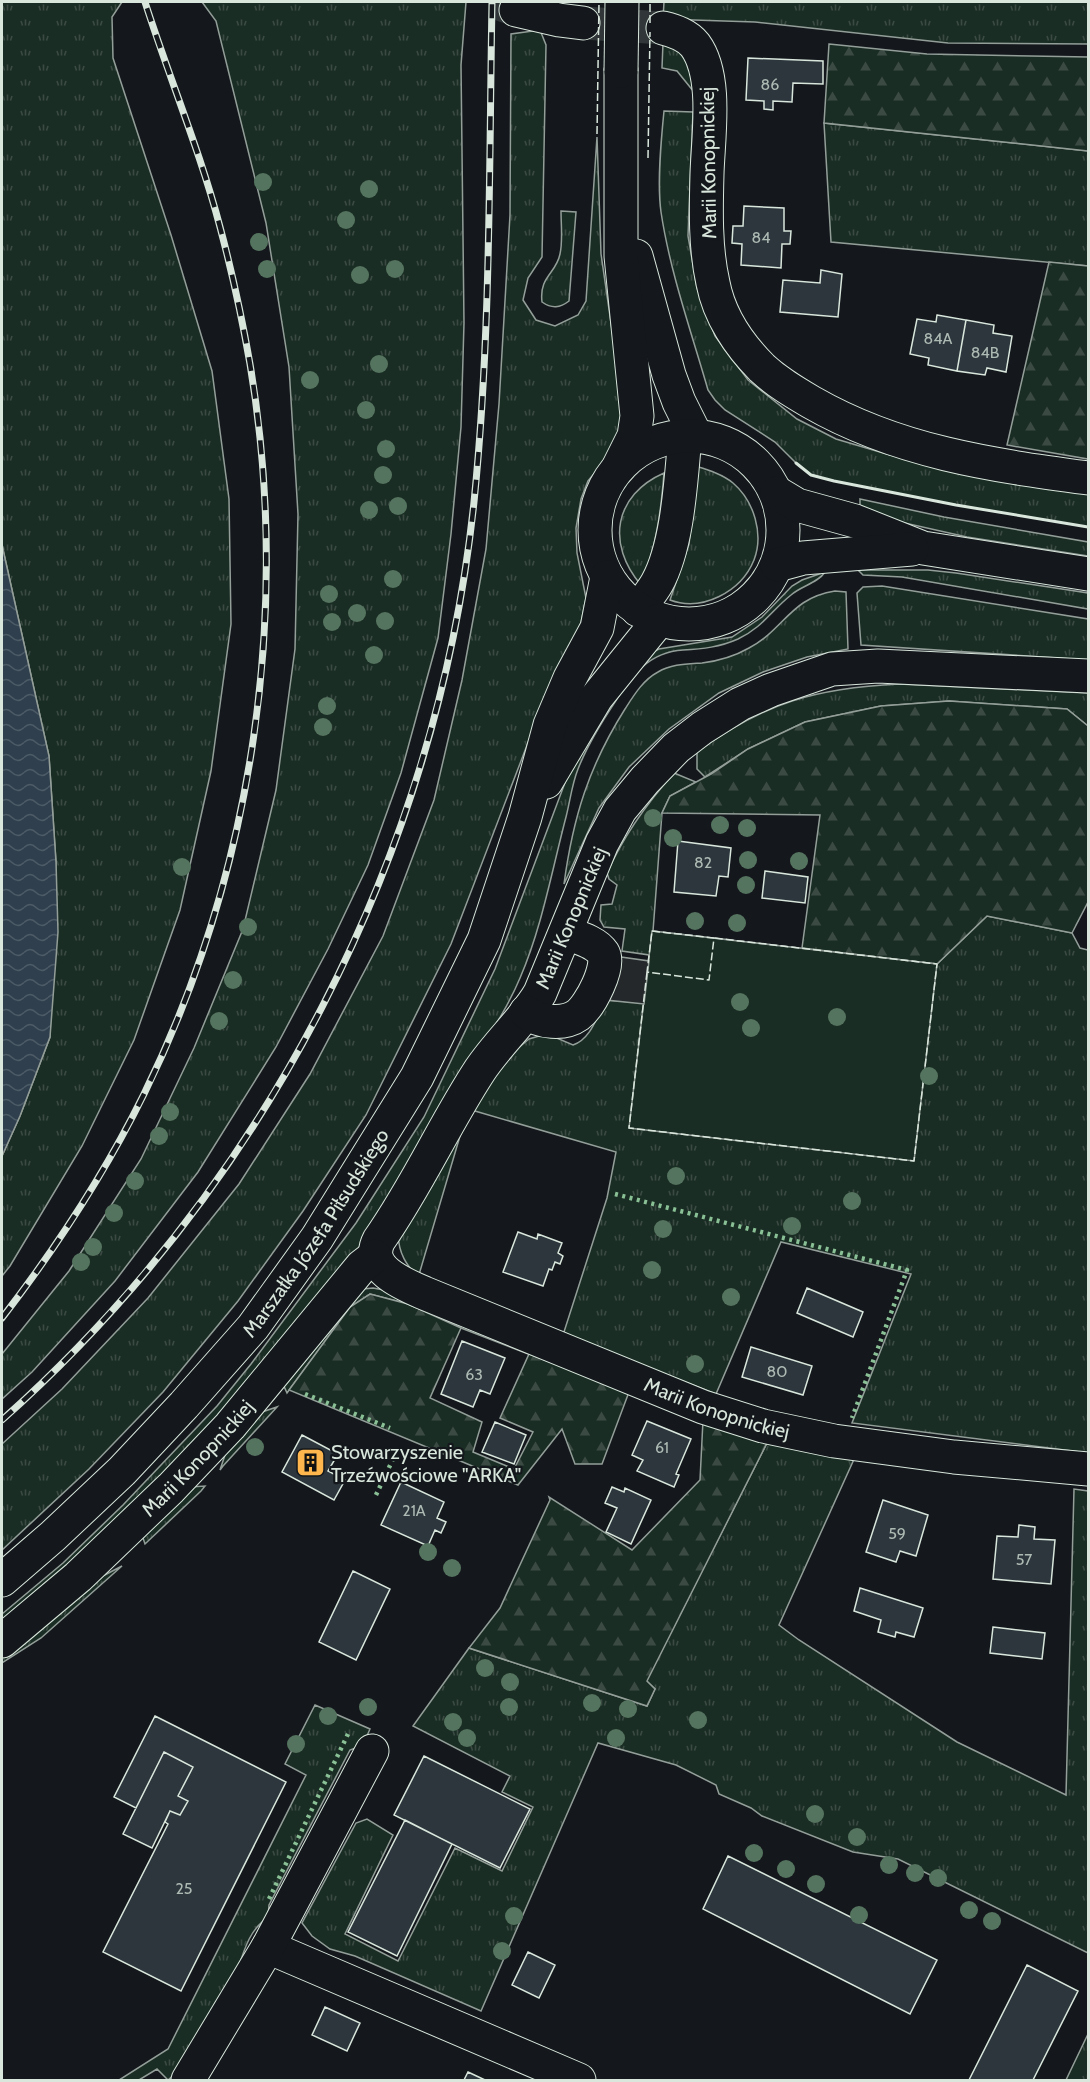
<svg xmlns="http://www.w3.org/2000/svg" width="1090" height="2082" font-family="Cabin,sans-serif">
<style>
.grass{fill:url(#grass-tufts);stroke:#939e99;stroke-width:1.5}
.forest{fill:url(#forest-firs);stroke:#939e99;stroke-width:1.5}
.park{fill:#1a2d24;stroke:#939e99;stroke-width:1.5}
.parking{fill:#24282b;stroke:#939e99;stroke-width:1.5}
.water{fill:url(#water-waves);stroke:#939e99;stroke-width:1.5}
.building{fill:#2c363c;stroke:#d8e6dc;stroke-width:1.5}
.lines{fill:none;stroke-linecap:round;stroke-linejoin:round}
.minor-tunnel{stroke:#313739;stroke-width:33;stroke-dasharray:33 16;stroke-linecap:butt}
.minor-casing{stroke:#d8e6dc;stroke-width:35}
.major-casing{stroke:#d8e6dc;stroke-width:35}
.minor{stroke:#14181c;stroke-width:33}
.major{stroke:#14181c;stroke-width:33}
.rail-casing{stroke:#d8e6dc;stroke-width:7}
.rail{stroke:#14181c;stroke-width:4.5;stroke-dasharray:14;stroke-linecap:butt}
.major-bridge-casing{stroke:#d8e6dc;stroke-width:35;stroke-linecap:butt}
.major-bridge{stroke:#14181c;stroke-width:33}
.hedge{stroke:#8ac095;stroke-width:4.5;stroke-dasharray:3 4.5;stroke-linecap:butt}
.fence{stroke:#d8e6dc;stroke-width:1.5;stroke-dasharray:8 3;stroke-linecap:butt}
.wall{stroke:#d8e6dc;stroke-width:3}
.tree{fill:#55745f}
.labels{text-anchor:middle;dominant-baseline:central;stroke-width:4.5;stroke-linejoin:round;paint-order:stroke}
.number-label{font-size:16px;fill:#adbab4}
.street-label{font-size:20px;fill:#d8e6dc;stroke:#14181c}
.poi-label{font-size:20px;fill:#d8e6dc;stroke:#14181c;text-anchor:start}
</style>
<defs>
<pattern id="grass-tufts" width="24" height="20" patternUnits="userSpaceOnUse" patternTransform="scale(1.5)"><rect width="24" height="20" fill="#1a2d24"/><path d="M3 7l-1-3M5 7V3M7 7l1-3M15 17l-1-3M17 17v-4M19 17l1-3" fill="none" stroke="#3b4b43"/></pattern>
<pattern id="forest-firs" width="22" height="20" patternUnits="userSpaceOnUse" patternTransform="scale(1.5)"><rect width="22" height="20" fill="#1a2d24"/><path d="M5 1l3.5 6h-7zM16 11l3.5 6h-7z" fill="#3b4b43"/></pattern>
<pattern id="water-waves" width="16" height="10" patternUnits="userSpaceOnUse" patternTransform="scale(1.5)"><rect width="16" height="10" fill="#2f3f4d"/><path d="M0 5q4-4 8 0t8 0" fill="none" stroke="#4c5b66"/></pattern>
</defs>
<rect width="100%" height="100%" fill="#14181c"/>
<!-- grass -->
<path class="grass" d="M 2,2 L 122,2 L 112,17 L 113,58 L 171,235 L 212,371 L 229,499 L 231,624 L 211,771 L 180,910 L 134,1040 L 82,1146 L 10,1266 L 2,1276 L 2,1156 L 20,1116 L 50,1037 L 56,862 L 49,756 L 2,545 Z
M 202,2 L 466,2 L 461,65 L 464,323 L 461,427 L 451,534 L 438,638 L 401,773 L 368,865 L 328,949 L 276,1047 L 198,1172 L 115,1281 L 32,1372 L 2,1399 L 2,1354 L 69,1271 L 141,1159 L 194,1048 L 243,929 L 276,790 L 295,649 L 298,514 L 289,367 L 266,223 L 216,21 Z
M 664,2 L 1088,2 L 1088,44 L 948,43 L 755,22 L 663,19 Z
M 540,30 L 546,45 L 542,257 L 528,278 L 523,300 L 536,320 L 555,326 L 578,315 L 586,301 L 597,137 L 601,254 L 625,420 L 613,451 L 588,481 L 581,499 L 576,528 L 577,553 L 586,598 L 580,627 L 547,693 L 451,944 L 366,1115 L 303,1211 L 238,1301 L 163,1392 L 89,1469 L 2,1550 L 2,1444 L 62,1389 L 148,1298 L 239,1184 L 310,1074 L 383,936 L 434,800 L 462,680 L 486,549 L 499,404 L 510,215 L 511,34 Z
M 663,43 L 686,54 L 694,92 L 677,71 L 662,68 Z
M 664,111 L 693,112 L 688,236 L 697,288 L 715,336 L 748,380 L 797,419 L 836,439 L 890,455 L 1088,492 L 1088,527 L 956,505 L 834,481 L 811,475 L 796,463 L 775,442 L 725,410 L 715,400 L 708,390 C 691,331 670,272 661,212 C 657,183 661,141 664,111 Z
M 824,123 L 1088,151 L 1088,266 L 831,242 Z
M 561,211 L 576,212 L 569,301 C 560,308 552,309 542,302 C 539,276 556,274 560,254 C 563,241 561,225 561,211 Z
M 695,466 C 708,470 722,474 733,483 C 754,501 764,534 754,560 C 741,592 702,612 670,600 L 689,544 L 693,511 Z
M 664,473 C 661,512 656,548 641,585 C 606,544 614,495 664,473 Z
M 860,499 L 944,517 L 1088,542 L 1088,556 L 967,537 L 860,513 Z
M 858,570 L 928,570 L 956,573 L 1088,593 L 1088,609 L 902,577 L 863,575 Z
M 825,572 C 818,583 801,586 791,595 C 771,611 763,627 738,639 C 720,647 703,649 683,650 C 649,652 632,675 615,702 C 601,723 587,746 578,769 C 572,784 570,801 566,817 C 552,870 542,927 520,978 C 503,1019 475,1054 453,1093 C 430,1131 411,1171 388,1209 C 357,1261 317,1307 279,1354 C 227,1417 172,1477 113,1534 C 78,1568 42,1601 2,1629 L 2,1614 L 63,1563 L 123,1505 L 217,1406 L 251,1364 L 356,1223 L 424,1117 L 495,969 L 566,780 L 591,732 L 636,664 L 651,653 L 659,649 L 732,637 L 762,617 L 792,586 L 802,580 Z
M 882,586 L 1088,619 L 1088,660 L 861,645 L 857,593 L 863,587 Z
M 835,591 L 846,592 L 848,649 L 807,657 L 763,672 L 719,693 L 669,729 L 629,767 L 599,808 L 564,884 C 573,817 589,766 625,709 C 634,695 643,680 658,672 C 671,664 687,664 702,663 C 718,661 735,656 749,648 C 785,629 790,598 835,591 Z
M 899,684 L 1088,693 L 1088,726 L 1067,709 L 949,701 L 881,706 L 805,722 L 748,749 L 705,777 L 697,769 L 697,752 C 765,702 817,688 899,684 Z
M 674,773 L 696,782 L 670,796 L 662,813 L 653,931 L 937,964 L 987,916 L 1072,933 L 1080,948 L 1088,950 L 1088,1453 L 852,1423 L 911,1274 L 781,1242 L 716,1394 L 563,1335 L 607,1198 L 616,1152 L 468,1109 L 418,1278 C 406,1264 399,1254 398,1235 L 468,1109 L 517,1049 L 529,1039 L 539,1036 L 552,1036 L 573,1045 C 591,1039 597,1016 606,1000 L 644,1003 L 649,955 L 622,951 L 625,929 L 604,927 L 600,920 L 601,905 L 612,904 L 617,885 L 609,879 L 607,873 C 623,837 648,802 674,773 Z
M 373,1288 L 384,1290 L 593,1379 L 461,1328 L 408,1304 L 370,1294 L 350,1307 L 287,1393 L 283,1384 L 363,1289 Z
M 277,1407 L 223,1466 L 220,1470 L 226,1452 L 262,1412 Z
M 769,1439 L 855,1457 L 779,1625 L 799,1640 L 957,1742 L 1066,1795 L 1074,1489 L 1088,1491 L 1088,1953 L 898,1859 L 853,1852 L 762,1816 L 751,1808 L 719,1794 L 716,1785 L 676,1765 L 598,1743 L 481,2011 L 355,1956 L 330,1949 L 312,1936 L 302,1923 L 356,1823 L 367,1819 L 393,1835 L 345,1934 L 398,1961 L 455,1848 L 502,1871 L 533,1807 L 502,1792 L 510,1776 L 413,1726 L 469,1648 L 647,1706 L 655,1689 L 646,1681 Z
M 205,1486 L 201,1491 L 145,1544 L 143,1538 L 173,1500 L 190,1487 Z
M 122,1566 L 41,1638 L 2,1663 L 2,1653 L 97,1579 Z
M 315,1705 L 370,1729 L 363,1745 L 350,1750 L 269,1905 L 268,1918 C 243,1932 241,1970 228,1994 C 216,2018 188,2064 168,2080 L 157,2069 L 139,2080 L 119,2080 L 168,2049 L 306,1775 L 285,1764 Z
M 1088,2034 L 1088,2080 L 1066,2080 Z"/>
<!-- forest -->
<path class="forest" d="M 829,44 L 927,54 L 1088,57 L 1088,151 L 824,123 Z
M 1049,262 L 1088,266 L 1088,459 L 1007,445 Z
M 949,701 L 1067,709 L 1088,726 L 1088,902 L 1072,933 L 987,916 L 937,964 L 802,948 L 820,815 L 662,813 L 670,796 L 711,774 L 748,749 L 805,722 L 881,706 Z
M 370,1294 L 408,1304 L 461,1328 L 430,1398 L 482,1422 L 473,1452 L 514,1469 L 533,1432 L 500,1418 L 529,1354 L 629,1392 L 602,1464 L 575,1464 L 562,1429 L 518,1485 L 289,1390 L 350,1307 Z
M 703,1420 L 769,1439 L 647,1681 L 655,1689 L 647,1706 L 469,1648 L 500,1608 L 550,1500 L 549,1497 L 632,1550 L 700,1480 Z"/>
<!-- park -->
<path class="park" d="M 652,931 L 937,964 L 914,1161 L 629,1128 Z"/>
<!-- parking -->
<path class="parking" d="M 621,957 L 649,961 L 644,1004 L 606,1000 L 617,974 Z"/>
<!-- water -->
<path class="water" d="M 2,545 L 49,756 L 56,862 L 58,932 L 50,1037 L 20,1116 L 2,1156 Z"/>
<!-- building -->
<path class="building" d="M 748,58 L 823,61 L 823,84 L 793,83 L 792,102 L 773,101 L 773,110 L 764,109 L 764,101 L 746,100 Z
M 744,206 L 784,208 L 784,231 L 791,231 L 790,244 L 782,244 L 781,268 L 741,265 L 742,244 L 732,243 L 733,226 L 743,226 Z
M 821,270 L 842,274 L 838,317 L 780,312 L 783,280 L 820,283 Z
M 937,315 L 966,320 L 957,371 L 928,365 L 929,358 L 910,354 L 917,319 L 936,322 Z
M 966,320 L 994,325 L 993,333 L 1012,336 L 1006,372 L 987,368 L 985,375 L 957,371 Z
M 678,841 L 731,848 L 728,877 L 719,876 L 716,896 L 674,892 Z
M 765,871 L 808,877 L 805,903 L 762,898 Z
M 518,1232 L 537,1239 L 538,1234 L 562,1243 L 558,1253 L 563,1256 L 560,1264 L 555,1262 L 552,1270 L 549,1269 L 543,1286 L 503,1272 Z
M 807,1288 L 863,1312 L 853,1337 L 797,1313 Z
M 462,1341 L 505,1358 L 490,1394 L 480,1390 L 473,1407 L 441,1394 Z
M 751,1347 L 812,1366 L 803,1395 L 742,1377 Z
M 647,1421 L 691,1439 L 676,1474 L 679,1475 L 674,1487 L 637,1471 L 643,1460 L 632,1455 Z
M 495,1422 L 526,1435 L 514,1464 L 482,1452 Z
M 302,1435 L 338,1454 L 328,1471 L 345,1480 L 334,1500 L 282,1472 Z
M 401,1482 L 444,1502 L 437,1518 L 446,1522 L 441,1533 L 435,1530 L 428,1546 L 381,1525 Z
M 612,1487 L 624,1492 L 625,1488 L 651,1500 L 631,1544 L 606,1532 L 617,1508 L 605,1503 Z
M 883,1500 L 928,1515 L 916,1556 L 900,1551 L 896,1562 L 866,1552 Z
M 1019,1525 L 1035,1527 L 1034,1539 L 1055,1540 L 1051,1584 L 993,1579 L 997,1536 L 1018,1537 Z
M 353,1571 L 390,1589 L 356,1660 L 319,1642 Z
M 860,1588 L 923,1608 L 914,1637 L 896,1632 L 895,1637 L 878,1632 L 881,1620 L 854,1611 Z
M 993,1627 L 1045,1633 L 1042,1659 L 990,1653 Z
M 155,1716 L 286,1782 L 181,1991 L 103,1952 L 168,1824 L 165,1822 L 170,1811 L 180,1815 L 188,1801 L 178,1796 L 193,1767 L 164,1752 L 136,1808 L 114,1797 Z
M 164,1752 L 193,1767 L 178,1796 L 188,1801 L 180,1815 L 170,1811 L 152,1848 L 123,1834 Z
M 424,1756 L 530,1809 L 500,1868 L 394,1815 Z
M 405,1820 L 452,1844 L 397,1956 L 348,1932 Z
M 728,1856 L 937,1960 L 910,2014 L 703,1909 Z
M 528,1952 L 555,1965 L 539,1998 L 512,1985 Z
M 1027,1965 L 1078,1991 L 1033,2080 L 969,2080 Z
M 325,2007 L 360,2023 L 347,2051 L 312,2035 Z
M 468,2072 L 485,2080 L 464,2080 Z"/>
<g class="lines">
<!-- minor-tunnel -->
<path class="minor-tunnel" d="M 494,2 L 516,10
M 583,23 L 663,28"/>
<defs>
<g id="minor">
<path d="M 516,10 L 559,20 L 583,23"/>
<path d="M 663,28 C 675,31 687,35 695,45 C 718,76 708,138 707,174 C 706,209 705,248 713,283 C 719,315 739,345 762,368 C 777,382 794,392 811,402 C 898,452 991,465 1088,478"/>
<path d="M 638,610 C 644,601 652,592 657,583 C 678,545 681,479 685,436"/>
<path id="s1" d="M 1088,676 L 878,666 L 832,669 L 771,690 L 740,704 L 702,728 L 676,748 L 645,780 L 620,810 L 602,843 L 540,993 C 525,1019 498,1043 480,1070 C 444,1125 417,1186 379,1240 C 364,1268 403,1284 424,1293 L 703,1407 L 763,1426 L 834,1441 L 954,1457 L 1088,1469"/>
<path d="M 526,1012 C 540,1023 564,1025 578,1015 C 590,1006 611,966 603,953 C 596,942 577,937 566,933"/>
<path id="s2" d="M 2,1641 L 78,1577 L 171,1488 L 230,1426 L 362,1266 L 375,1256"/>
<path d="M 268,1947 L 579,2080"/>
<path d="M 188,2080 L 268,1947 L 372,1751"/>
</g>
<g id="major">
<path d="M 636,256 L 669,375 L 679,402 L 696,436"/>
<circle cx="689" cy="530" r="94"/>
<path d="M 619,466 L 634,436 L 637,416 L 621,256 L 621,71"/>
<path d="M 777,493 L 797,505 L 855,521 L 923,548 L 1088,574"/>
<path d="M 777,565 L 803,558 L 912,549"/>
<path d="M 546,782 L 596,698 L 659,620"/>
<path id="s3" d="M 2,1580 L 53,1536 L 122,1471 L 184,1405 L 253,1327 L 317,1238 L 417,1077 L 484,940 L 525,817 L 550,725 L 570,678 L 597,628 L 607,577"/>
</g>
</defs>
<!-- minor casing -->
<use href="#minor" class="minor-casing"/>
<!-- major casing -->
<use href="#major" class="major-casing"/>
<!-- minor -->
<use href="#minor" class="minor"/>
<!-- major -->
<use href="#major" class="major"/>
<defs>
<path id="rail" d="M 2,1318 C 56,1248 105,1173 144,1094 C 254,870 291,609 250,364 C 242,318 232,272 220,227 C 200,151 169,77 145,2
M 2,1420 C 266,1185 437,854 474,502 C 491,335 489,169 492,2"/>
</defs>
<!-- rail casing -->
<use href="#rail" class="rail-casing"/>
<!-- rail -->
<use href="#rail" class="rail"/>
<defs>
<path id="major-bridge" d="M 621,71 L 622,2"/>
</defs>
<!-- major-bridge casing -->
<use href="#major-bridge" class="major-bridge-casing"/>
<!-- major-bridge -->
<use href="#major-bridge" class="major-bridge"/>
<!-- hedge -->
<path class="hedge" d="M 615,1194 L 907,1270 L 852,1418
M 305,1394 L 390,1428
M 376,1495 L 394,1457
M 269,1899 L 348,1734"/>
<!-- fence -->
<path class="fence" d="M 650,23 L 650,2
M 597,134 L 599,2
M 648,158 L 650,32
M 652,931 L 714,938 L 709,980 L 647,972 Z
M 647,972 L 629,1128 L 914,1161 L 937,964 L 714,938"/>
<!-- wall -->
<path class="wall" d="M 796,463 L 811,475 L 834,481 L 956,505 L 1088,527"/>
</g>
<!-- trees -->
<g class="tree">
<circle cx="263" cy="182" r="9"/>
<circle cx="369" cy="189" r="9"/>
<circle cx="346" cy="220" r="9"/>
<circle cx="259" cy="242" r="9"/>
<circle cx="267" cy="269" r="9"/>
<circle cx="395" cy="269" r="9"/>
<circle cx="360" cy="275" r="9"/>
<circle cx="379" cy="364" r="9"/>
<circle cx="310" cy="380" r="9"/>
<circle cx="366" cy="410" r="9"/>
<circle cx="386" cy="449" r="9"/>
<circle cx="383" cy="475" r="9"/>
<circle cx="398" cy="506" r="9"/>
<circle cx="369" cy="510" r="9"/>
<circle cx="393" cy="579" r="9"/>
<circle cx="329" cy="594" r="9"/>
<circle cx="357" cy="613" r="9"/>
<circle cx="385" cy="621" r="9"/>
<circle cx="332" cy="622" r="9"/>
<circle cx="374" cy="655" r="9"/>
<circle cx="327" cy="706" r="9"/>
<circle cx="323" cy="727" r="9"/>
<circle cx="653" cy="818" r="9"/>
<circle cx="720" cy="825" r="9"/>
<circle cx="747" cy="828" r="9"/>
<circle cx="673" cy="838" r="9"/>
<circle cx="748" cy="860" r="9"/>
<circle cx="799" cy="861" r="9"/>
<circle cx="182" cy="867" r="9"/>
<circle cx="746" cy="885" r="9"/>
<circle cx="695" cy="921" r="9"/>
<circle cx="737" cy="923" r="9"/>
<circle cx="248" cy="927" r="9"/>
<circle cx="233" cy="980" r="9"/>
<circle cx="740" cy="1002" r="9"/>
<circle cx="837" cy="1017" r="9"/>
<circle cx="219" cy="1021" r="9"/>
<circle cx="751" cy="1028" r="9"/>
<circle cx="929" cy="1076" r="9"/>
<circle cx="170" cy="1112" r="9"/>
<circle cx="159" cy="1136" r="9"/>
<circle cx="676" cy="1176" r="9"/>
<circle cx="135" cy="1181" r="9"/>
<circle cx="852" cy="1201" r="9"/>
<circle cx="114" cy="1213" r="9"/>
<circle cx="792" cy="1226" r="9"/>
<circle cx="663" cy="1229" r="9"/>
<circle cx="93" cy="1247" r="9"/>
<circle cx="81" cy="1262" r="9"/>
<circle cx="652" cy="1270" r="9"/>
<circle cx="731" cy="1297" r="9"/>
<circle cx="695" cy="1364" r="9"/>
<circle cx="255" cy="1447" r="9"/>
<circle cx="428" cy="1552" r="9"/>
<circle cx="452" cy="1568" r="9"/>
<circle cx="485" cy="1668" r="9"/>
<circle cx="510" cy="1682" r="9"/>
<circle cx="592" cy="1703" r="9"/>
<circle cx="368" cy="1707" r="9"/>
<circle cx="509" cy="1707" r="9"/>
<circle cx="628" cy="1709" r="9"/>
<circle cx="328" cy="1716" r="9"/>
<circle cx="698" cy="1720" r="9"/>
<circle cx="453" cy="1722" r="9"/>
<circle cx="467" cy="1738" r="9"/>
<circle cx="616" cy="1738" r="9"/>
<circle cx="296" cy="1744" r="9"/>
<circle cx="815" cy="1814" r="9"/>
<circle cx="857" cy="1837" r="9"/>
<circle cx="754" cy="1853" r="9"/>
<circle cx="889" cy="1865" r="9"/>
<circle cx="786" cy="1869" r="9"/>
<circle cx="915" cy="1873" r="9"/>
<circle cx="938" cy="1878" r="9"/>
<circle cx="816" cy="1884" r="9"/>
<circle cx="969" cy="1910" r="9"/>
<circle cx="859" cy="1915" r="9"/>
<circle cx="514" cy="1916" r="9"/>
<circle cx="992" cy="1921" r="9"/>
<circle cx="502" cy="1951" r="9"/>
</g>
<!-- icons -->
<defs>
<symbol id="building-square" viewBox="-11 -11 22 22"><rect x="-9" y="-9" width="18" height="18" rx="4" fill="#ffb74d" stroke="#14181c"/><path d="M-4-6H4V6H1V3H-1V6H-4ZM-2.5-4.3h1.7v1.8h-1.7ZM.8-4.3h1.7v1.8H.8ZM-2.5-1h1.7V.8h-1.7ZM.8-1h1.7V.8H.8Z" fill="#111"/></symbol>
</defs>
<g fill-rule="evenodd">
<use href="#building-square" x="294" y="1446" width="33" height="33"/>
</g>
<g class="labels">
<!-- number labels -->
<g class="number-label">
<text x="770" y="84">86</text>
<text x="761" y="237">84</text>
<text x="938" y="338">84A</text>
<text x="985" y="352">84B</text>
<text x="703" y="862">82</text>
<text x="777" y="1371">80</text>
<text x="474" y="1374">63</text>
<text x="662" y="1447">61</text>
<text x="414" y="1510">21A</text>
<text x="897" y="1533">59</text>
<text x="1024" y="1559">57</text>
<text x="184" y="1888">25</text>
</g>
<!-- street labels -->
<g class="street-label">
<text transform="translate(708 163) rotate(-91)">Marii Konopnickiej</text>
<text transform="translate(571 918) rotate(-67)">Marii Konopnickiej</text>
<text stroke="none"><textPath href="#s3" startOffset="470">Marszałka Józefa Piłsudskiego</textPath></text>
<text stroke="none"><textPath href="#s1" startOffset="1406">Marii Konopnickiej</textPath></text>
<text stroke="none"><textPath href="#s2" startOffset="268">Marii Konopnickiej</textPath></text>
</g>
<!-- poi labels -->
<g class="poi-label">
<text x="331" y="1452">Stowarzyszenie<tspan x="331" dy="23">Trzeźwościowe "ARKA"</tspan></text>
</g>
</g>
<!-- border -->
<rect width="1090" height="2082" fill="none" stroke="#d8e6dc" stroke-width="6"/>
</svg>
